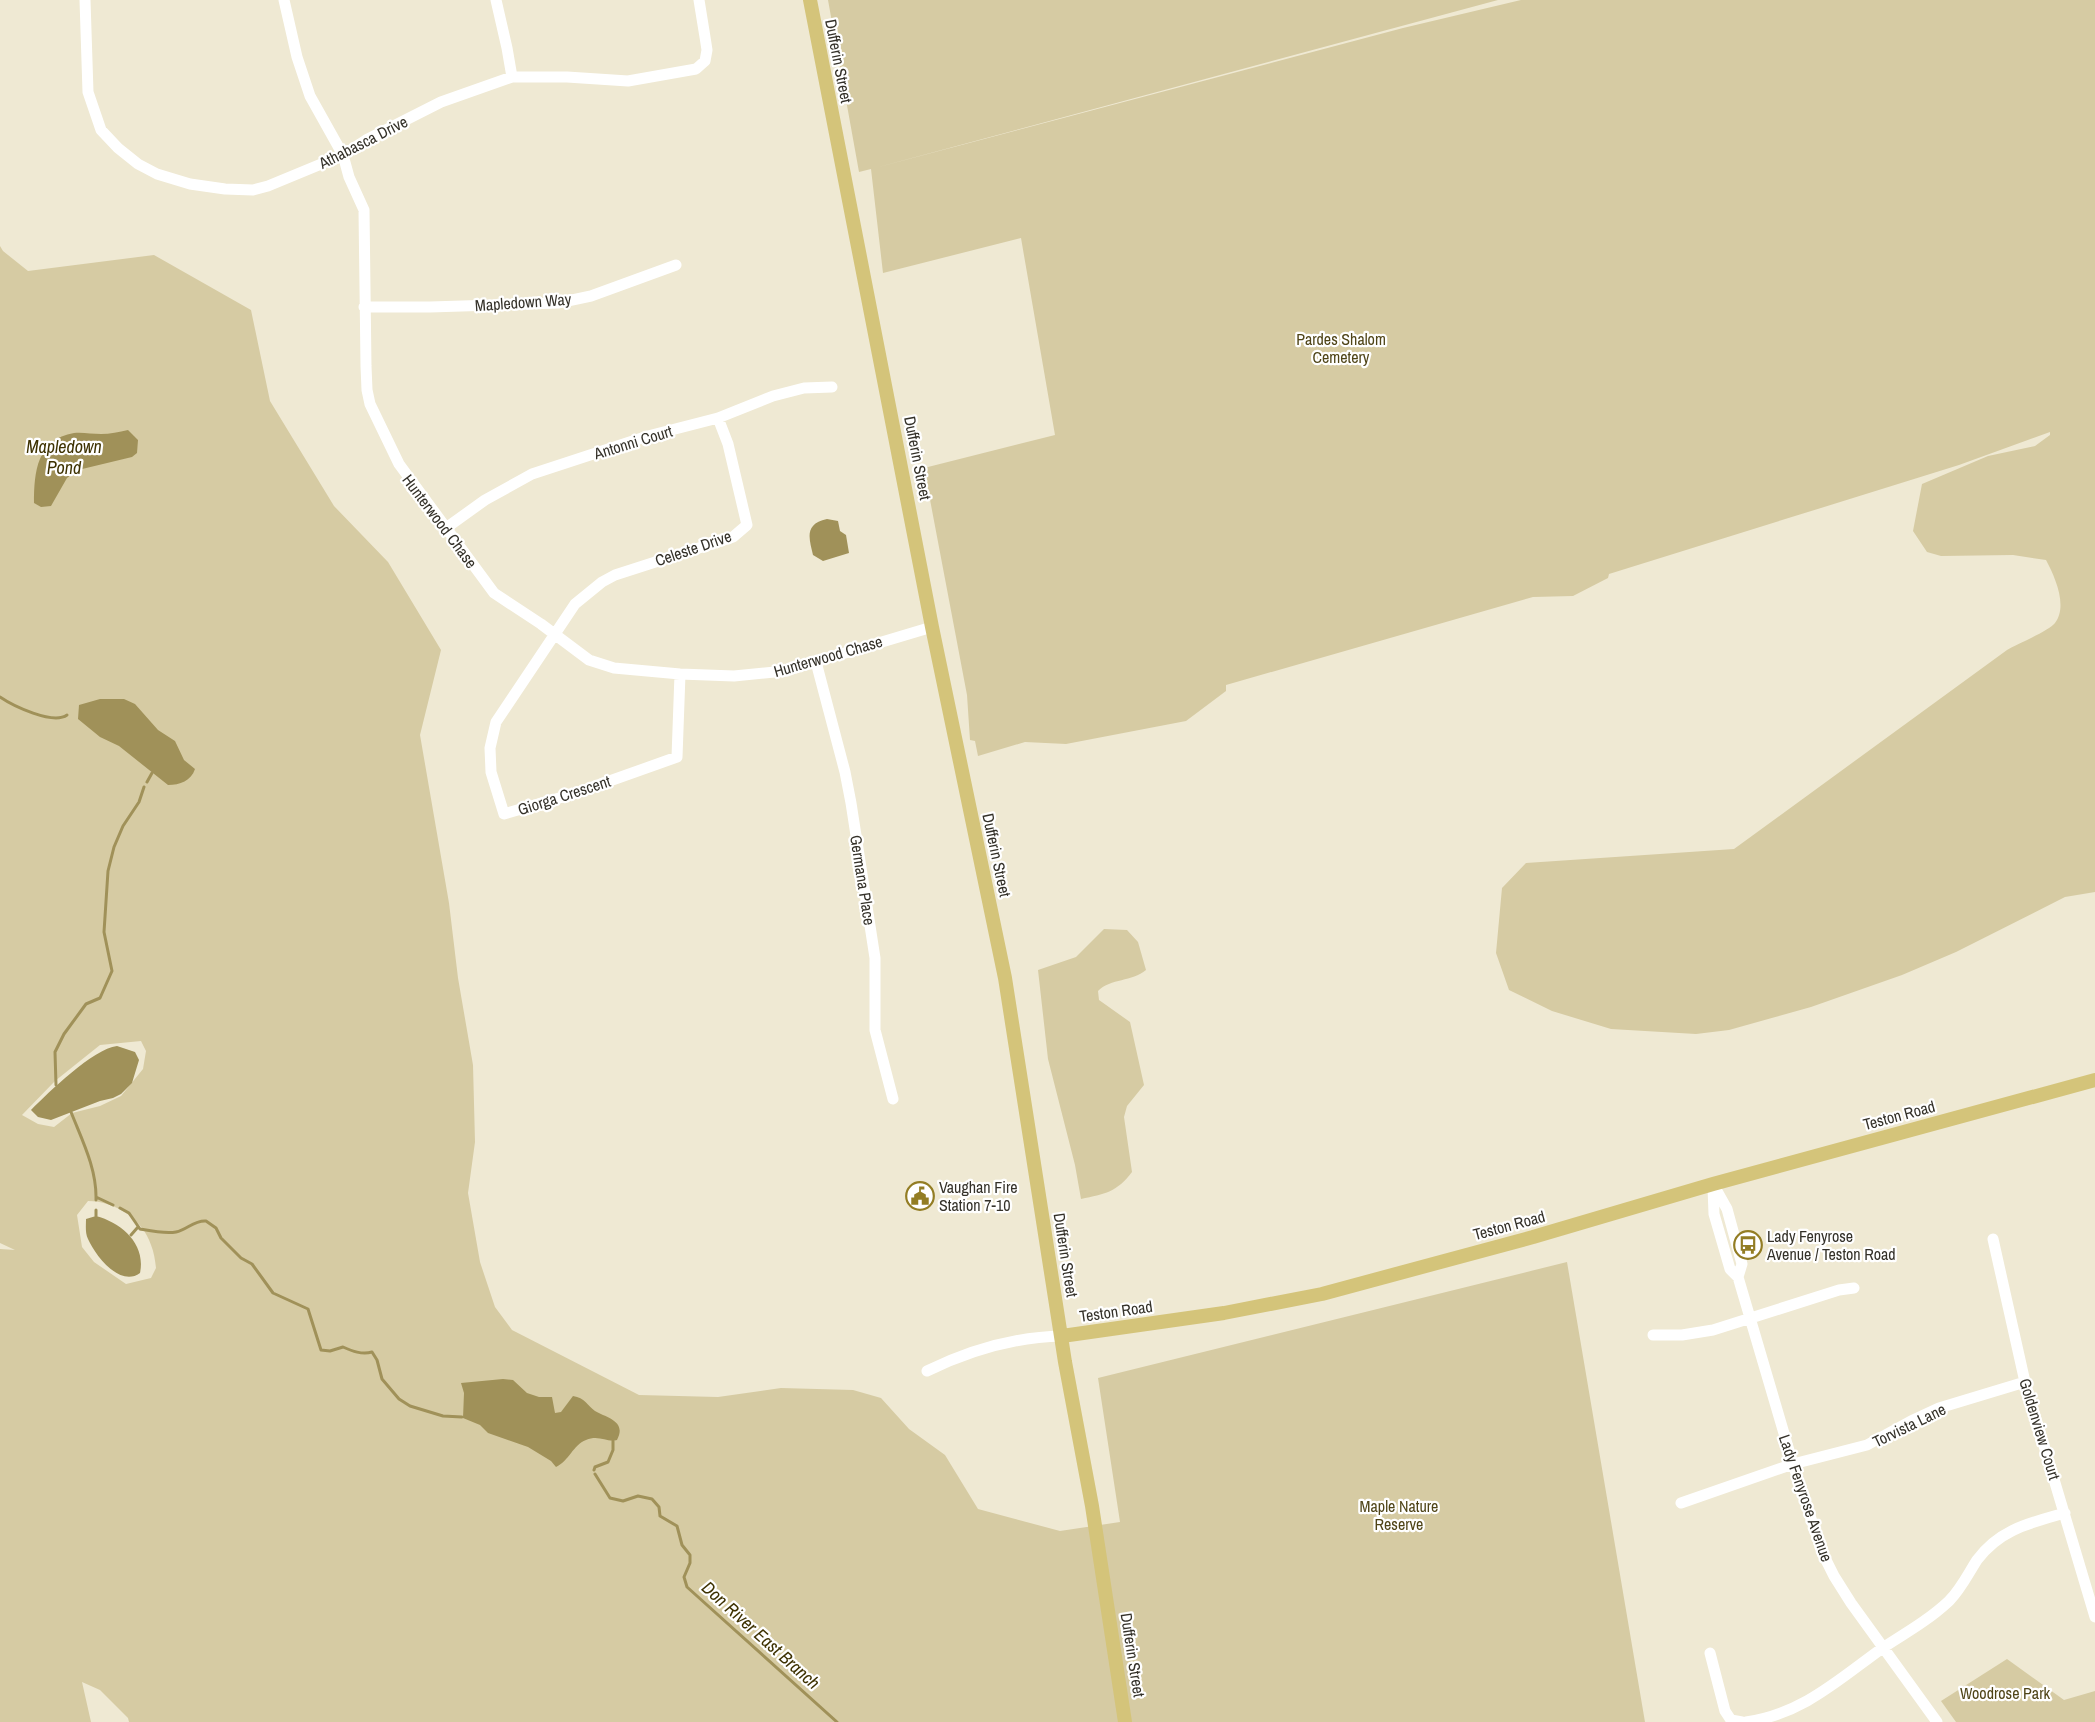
<svg xmlns="http://www.w3.org/2000/svg" width="2095" height="1722" font-family="'Archivo Narrow',sans-serif">
<style>
.green{fill:#d6cba3;fill-rule:evenodd}
.water{fill:#a09159}
.lines{fill:none;stroke-linecap:round;stroke-linejoin:round}
.stream{stroke:#a09159;stroke-width:3}
.minor{stroke:#fff;stroke-width:11}
.major{stroke:#d4c47a;stroke-width:14}
.labels{text-anchor:middle;dominant-baseline:central;stroke-width:4.5;stroke-linejoin:round;paint-order:stroke}
.street-label{font-size:16px;fill:#343129;stroke:#fff}
.park-label{font-size:16px;fill:#4f4417;stroke:#fff}
.poi-label{font-size:16px;fill:#343129;stroke:#fff;text-anchor:start}
.water-label{font-size:18px;font-style:italic;fill:#3e3202;stroke:#fff}
</style>
<rect width="100%" height="100%" fill="#efe9d3"/>
<!-- green -->
<path class="green" d="M 828,0 L 1498,0 L 871,169 L 1403,28 L 1521,0 L 2095,0 L 2095,892 L 2065,897 L 1956,952 L 1902,975 L 1811,1007 L 1729,1030 L 1696,1034 L 1611,1029 L 1552,1011 L 1509,990 L 1496,953 L 1502,888 L 1526,863 L 1734,849 L 2007,650 C 2017,644 2049,631 2055,623 C 2068,606 2055,577 2046,560 L 2013,555 L 1941,556 L 1927,552 L 1913,531 L 1922,484 L 1988,456 L 2035,446 L 2050,435 L 2050,432 L 1959,465 L 1609,574 L 1608,578 L 1573,596 L 1533,597 L 1226,685 L 1226,691 L 1186,721 L 1066,744 L 1025,742 L 978,756 L 975,741 L 970,740 L 967,695 L 924,468 L 1055,435 L 1021,238 L 883,273 L 871,169 L 859,172 Z
M 0,246 L 3,251 L 28,271 L 154,255 L 251,310 L 270,401 L 334,506 L 388,562 L 441,650 L 420,735 L 449,903 L 458,978 L 473,1065 L 475,1142 L 468,1193 L 480,1262 L 495,1307 L 512,1330 L 639,1395 L 718,1397 L 781,1388 L 853,1390 L 881,1398 L 909,1429 L 945,1455 L 978,1509 L 1060,1531 L 1120,1522 L 1098,1378 L 1567,1262 L 1645,1722 L 129,1722 L 128,1718 L 100,1690 L 82,1682 L 91,1722 L 0,1722 L 0,1249 L 15,1250 L 0,1243 ZM 141,1041 L 146,1051 L 143,1069 L 121,1096 L 100,1106 L 72,1113 L 54,1127 L 38,1124 L 22,1115 L 55,1081 L 100,1045 ZM 88,1201 C 114,1201 143,1219 151,1245 C 154,1252 155,1260 156,1268 L 151,1278 L 126,1284 L 94,1262 L 82,1247 L 77,1215 Z
M 1104,929 L 1127,930 L 1138,942 L 1146,970 C 1132,982 1111,978 1098,991 L 1099,1000 L 1130,1022 L 1144,1085 L 1127,1106 L 1124,1117 L 1132,1172 C 1117,1192 1105,1194 1081,1199 L 1075,1165 L 1048,1059 L 1038,970 L 1076,957 Z
M 2007,1659 L 2064,1700 L 2095,1691 L 2095,1722 L 1956,1722 L 1941,1701 Z"/>
<!-- water -->
<path class="water" d="M 128,430 L 138,440 L 137,453 L 132,457 L 78,470 L 67,478 L 51,506 L 41,507 L 34,503 C 34,472 37,439 74,433 C 82,432 92,434 101,434 C 110,434 119,432 128,430 Z
M 827,519 L 838,521 L 840,531 L 846,535 L 849,553 L 823,561 L 813,555 C 809,538 804,524 827,519 Z
M 100,699 L 124,699 L 135,704 L 158,730 L 175,741 L 184,760 L 195,769 C 191,781 180,785 168,785 L 119,746 L 100,737 L 78,719 L 79,705 Z
M 117,1046 L 135,1052 L 139,1060 L 132,1083 L 121,1094 L 113,1098 L 100,1101 L 51,1120 L 38,1117 L 31,1110 C 49,1092 93,1049 117,1046 Z
M 96,1216 C 122,1223 146,1244 140,1273 C 120,1288 95,1255 88,1239 C 85,1233 86,1226 86,1219 Z
M 503,1379 L 513,1380 L 527,1393 L 539,1397 L 552,1397 L 555,1413 L 561,1412 L 573,1396 C 585,1398 587,1405 595,1411 C 607,1418 627,1421 617,1440 C 607,1443 599,1434 586,1440 C 573,1445 569,1461 556,1467 L 551,1461 L 528,1447 L 488,1433 L 480,1425 L 463,1418 L 464,1393 L 461,1383 Z"/>
<g class="lines">
<!-- stream -->
<path class="stream" d="M 0,697 C 13,706 53,725 67,715
M 147,782 L 152,773
M 56,1085 L 55,1052 L 64,1034 L 86,1004 L 100,998 L 112,971 L 104,932 L 108,871 L 114,847 L 123,826 L 139,802 L 144,787
M 71,1112 C 82,1140 97,1169 96,1200
M 96,1197 L 113,1205
M 120,1208 L 129,1213 L 140,1229 C 151,1231 165,1234 176,1232 C 187,1230 194,1220 206,1221 L 216,1228 L 221,1238 L 241,1258 L 252,1264 L 273,1293 L 308,1309 L 321,1350 L 330,1351 L 343,1347 C 352,1351 362,1355 372,1352 L 377,1360 L 382,1379 L 399,1399 L 410,1406 L 443,1416 L 462,1417
M 96,1210 L 96,1216
M 131,1235 L 138,1227
M 594,1470 L 595,1467 L 608,1462 L 613,1450 L 613,1441
M 595,1474 L 610,1498 L 623,1501 L 638,1496 L 652,1499 L 659,1507 L 660,1516 L 677,1526 L 682,1545 L 690,1555 L 690,1563 L 684,1577 L 687,1587 L 837,1722"/>
<!-- minor -->
<path class="minor" d="M 85,0 L 88,92 L 101,130 L 118,148 L 138,164 L 157,174 L 190,184 L 225,189 L 253,190 L 268,186 L 343,155 L 366,140 L 441,102 L 512,77 L 567,77 L 628,81 L 696,69 L 705,61 L 707,50 L 705,37 L 699,0
M 284,0 L 297,57 L 310,96 L 343,155 L 349,177 L 364,210 L 366,366 L 367,390 L 370,404 L 399,464 L 494,593 L 541,624 L 589,660 L 614,668 L 680,674 L 734,676 L 785,671 L 932,627
M 496,0 L 507,48 L 512,77
M 364,307 L 430,307 L 558,303 L 591,296 L 676,265
M 446,528 L 485,500 L 532,474 L 648,436 L 718,418 L 773,396 L 804,388 L 832,387
M 816,662 L 845,772 L 851,803 L 875,958 L 875,1030 L 893,1099
M 680,674 L 677,757 L 573,794 L 504,814 L 491,772 L 490,748 L 496,722 L 575,604 L 602,582 L 615,575 L 733,537 L 747,525 L 728,444 L 718,418
M 1713,1184 L 1727,1209 L 1742,1264 L 1738,1277 L 1793,1464 L 1822,1552 L 1834,1576 L 1851,1603 L 1937,1722
M 1713,1187 L 1714,1214 L 1730,1269 L 1738,1277
M 1993,1239 L 2025,1382 L 2095,1617
M 1653,1335 L 1682,1335 L 1713,1330 L 1839,1290 L 1854,1288
M 927,1371 C 968,1351 1016,1337 1062,1336
M 1681,1503 L 1793,1464 L 1867,1445 L 1911,1421 L 1939,1408 L 2025,1382
M 1710,1653 L 1725,1711 L 1731,1720 L 1742,1722
M 1746,1722 C 1803,1714 1839,1679 1884,1647 C 1906,1633 1930,1619 1949,1601 C 1961,1589 1968,1574 1977,1560 C 2000,1529 2030,1523 2065,1513"/>
<!-- major -->
<path class="major" d="M 810,0 L 932,627 L 1005,978 L 1065,1362 L 1092,1506 L 1125,1722
M 1062,1336 L 1224,1313 L 1322,1294 L 1533,1237 L 1713,1184 L 2095,1080"/>
</g>
<!-- icons -->
<defs>
<symbol id="civic-ring" viewBox="-11 -11 22 22"><circle r="9.5" fill="#fff" stroke="#937d24" stroke-width="1.5"/><path d="M-.6-6.5H3V-4.5H.6V-3L4-1V1h2V6H-6V1h2V-1L-.6-3ZM-1.2 2.5V6h2.4V2.5Z" fill="#937d24"/></symbol>
<symbol id="bus-ring" viewBox="-11 -11 22 22"><circle r="9.5" fill="#fff" stroke="#937d24" stroke-width="1.5"/><path d="M-5-6H5V4H4V6H2V4H-2V6H-4V4H-5ZM-3.5-4V0h7V-4ZM-3.5 1.2v1.5H-2V1.2ZM2 1.2v1.5H3.5V1.2Z" fill="#937d24"/></symbol>
</defs>
<g fill-rule="evenodd">
<use href="#civic-ring" x="904" y="1180" width="32" height="32"/>
<use href="#bus-ring" x="1732" y="1229" width="32" height="32"/>
</g>
<g class="labels">
<!-- street labels -->
<g class="street-label">
<text transform="translate(839 61) rotate(79)">Dufferin Street</text>
<text transform="translate(363 142) rotate(-27)">Athabasca Drive</text>
<text transform="translate(523 302) rotate(-4)">Mapledown Way</text>
<text transform="translate(633 442) rotate(-17)">Antonni Court</text>
<text transform="translate(918 458) rotate(79)">Dufferin Street</text>
<text transform="translate(440 521) rotate(53)">Hunterwood Chase</text>
<text transform="translate(693 548) rotate(-19)">Celeste Drive</text>
<text transform="translate(828 656) rotate(-16)">Hunterwood Chase</text>
<text transform="translate(564 795) rotate(-18)">Giorga Crescent</text>
<text transform="translate(997 855) rotate(78)">Dufferin Street</text>
<text transform="translate(863 880) rotate(81)">Germana Place</text>
<text transform="translate(1899 1115) rotate(-15)">Teston Road</text>
<text transform="translate(1509 1225) rotate(-15)">Teston Road</text>
<text transform="translate(1066 1255) rotate(81)">Dufferin Street</text>
<text transform="translate(1116 1311) rotate(-8)">Teston Road</text>
<text transform="translate(1909 1425) rotate(-26)">Torvista Lane</text>
<text transform="translate(2040 1429) rotate(73)">Goldenview Court</text>
<text transform="translate(1806 1498) rotate(71)">Lady Fenyrose Avenue</text>
<text transform="translate(1133 1655) rotate(81)">Dufferin Street</text>
</g>
<!-- park labels -->
<g class="park-label">
<text x="1341" y="339">Pardes Shalom<tspan x="1341" dy="18">Cemetery</tspan></text>
<text x="1399" y="1506">Maple Nature<tspan x="1399" dy="18">Reserve</tspan></text>
<text x="2005" y="1693">Woodrose Park</text>
</g>
<!-- poi labels -->
<g class="poi-label">
<text x="939" y="1187">Vaughan Fire<tspan x="939" dy="18">Station 7-10</tspan></text>
<text x="1767" y="1236">Lady Fenyrose<tspan x="1767" dy="18">Avenue / Teston Road</tspan></text>
</g>
<!-- water labels -->
<g class="water-label">
<text x="64" y="446">Mapledown<tspan x="64" dy="21">Pond</tspan></text>
<text transform="translate(761 1635) rotate(42)">Don River East Branch</text>
</g>
</g>
</svg>
